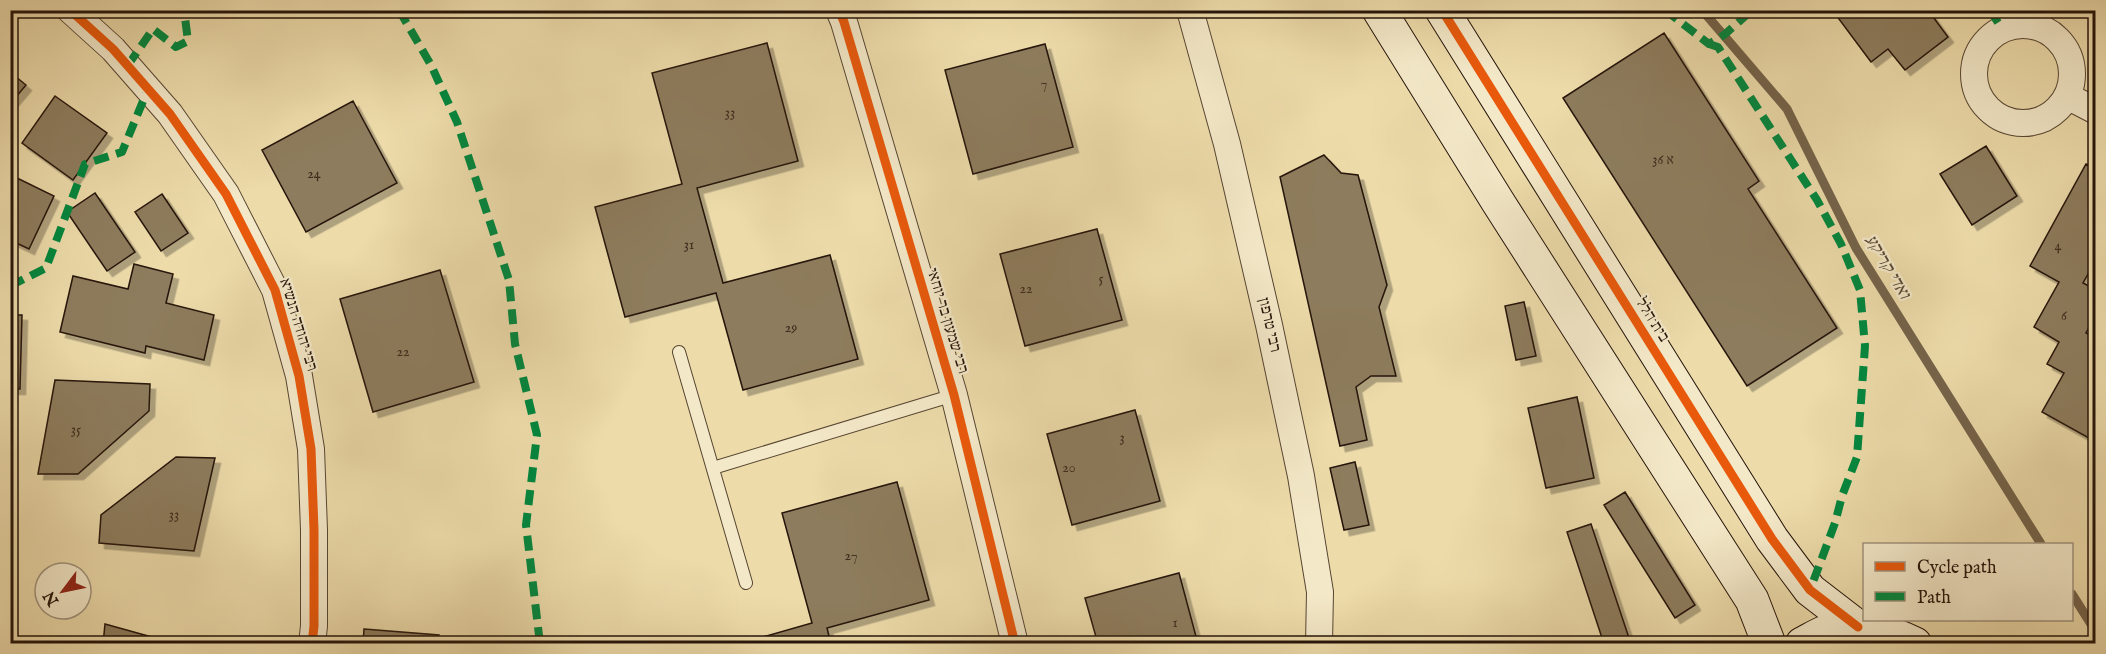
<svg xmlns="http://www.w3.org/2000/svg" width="2106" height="654" font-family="'IM FELL English','Frank Ruhl Libre',serif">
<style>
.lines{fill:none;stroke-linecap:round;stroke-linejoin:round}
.stream{stroke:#74634a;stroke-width:9}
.building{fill:#8d7b5d;stroke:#25140a;stroke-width:1.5;filter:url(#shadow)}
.lane-casing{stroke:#574632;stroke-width:14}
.street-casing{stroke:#574632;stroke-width:28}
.secondary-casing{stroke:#25140a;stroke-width:35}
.lane{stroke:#f3e8c8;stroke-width:12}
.street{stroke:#f3e8c8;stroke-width:26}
.secondary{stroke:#f3e8c8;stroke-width:33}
.quiet{stroke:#00873e;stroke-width:8;stroke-dasharray:15 8;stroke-linecap:butt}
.cycleway-casing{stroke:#f3e8c8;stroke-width:13}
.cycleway{stroke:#e8590c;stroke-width:9}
.labels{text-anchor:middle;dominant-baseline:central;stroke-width:4.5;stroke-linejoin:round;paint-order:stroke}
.number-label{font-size:14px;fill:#3f2e1f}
.street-label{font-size:16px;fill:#25140a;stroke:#f3e8c8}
.water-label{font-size:18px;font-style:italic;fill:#5a4834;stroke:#f3e8c8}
</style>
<defs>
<filter id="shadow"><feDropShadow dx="5.5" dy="5.5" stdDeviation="0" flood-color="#0004"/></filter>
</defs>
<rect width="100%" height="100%" fill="#eddbaa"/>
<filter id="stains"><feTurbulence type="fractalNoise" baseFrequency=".00333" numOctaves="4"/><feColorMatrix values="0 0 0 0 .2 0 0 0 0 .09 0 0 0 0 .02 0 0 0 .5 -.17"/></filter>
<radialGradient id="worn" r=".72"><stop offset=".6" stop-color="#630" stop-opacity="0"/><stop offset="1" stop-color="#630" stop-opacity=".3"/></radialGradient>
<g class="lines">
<!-- stream -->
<path class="stream" d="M 1702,10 L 1787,109 L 1856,248 L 2041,544
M 2072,594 L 2096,632"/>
</g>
<!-- building -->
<path class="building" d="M 1928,10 L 1948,37 L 1905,70 L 1888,49 L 1871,62 L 1833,11 Z
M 1664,33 L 1759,181 L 1748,189 L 1837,328 L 1747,386 L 1563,98 Z
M 767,43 L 798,161 L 697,188 L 723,283 L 830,255 L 858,359 L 743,390 L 716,293 L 625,317 L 595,207 L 682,184 L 652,73 Z
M 1045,44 L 1073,147 L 973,174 L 945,70 Z
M 10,72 L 26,85 L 10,104 Z
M 55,96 L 107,133 L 73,180 L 22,143 Z
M 353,101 L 397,183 L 306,232 L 262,150 Z
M 1986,146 L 2017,196 L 1972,225 L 1940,174 Z
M 1324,155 L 1341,173 L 1358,175 L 1387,285 L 1379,307 L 1396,376 L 1371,376 L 1356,387 L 1367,440 L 1340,446 L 1280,177 Z
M 2086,164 L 2096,169 L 2096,260 L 2083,283 L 2096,290 L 2096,315 L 2086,333 L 2096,338 L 2096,442 L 2042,412 L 2064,373 L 2047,364 L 2059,342 L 2034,327 L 2059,282 L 2030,266 Z
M 17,178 L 54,196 L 29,249 L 10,240 L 10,192 Z
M 95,193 L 135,252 L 107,271 L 67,212 Z
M 162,194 L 188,233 L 161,251 L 135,212 Z
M 1097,229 L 1122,320 L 1025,346 L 1000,254 Z
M 134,264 L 173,274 L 166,303 L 214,315 L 204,360 L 146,346 L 145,353 L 60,332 L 73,276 L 128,289 Z
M 440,270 L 474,382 L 373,412 L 340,299 Z
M 1524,302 L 1536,356 L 1516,360 L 1505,306 Z
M 10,315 L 22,315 L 20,389 L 10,389 Z
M 55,380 L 150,384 L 149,411 L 78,474 L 38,474 Z
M 1577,397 L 1594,478 L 1546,488 L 1528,408 Z
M 1135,410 L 1160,501 L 1072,525 L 1047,434 Z
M 176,457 L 215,458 L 194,551 L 99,543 L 101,515 Z
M 1355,462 L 1369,525 L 1344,530 L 1330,468 Z
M 897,482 L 929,600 L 827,628 L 831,644 L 738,644 L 812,623 L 782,513 Z
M 1625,492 L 1695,605 L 1675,618 L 1604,505 Z
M 1591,524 L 1631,644 L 1604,644 L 1567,532 Z
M 1179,573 L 1198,644 L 1098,644 L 1085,598 Z
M 105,624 L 177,644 L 103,644 Z
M 364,629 L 439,635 L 438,644 L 363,644 Z"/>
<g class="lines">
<defs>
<path id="lane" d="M 679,352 L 746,583
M 713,468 L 954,395"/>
<path id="street" d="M 70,10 L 113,49 L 170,114 L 226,194 L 275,290 L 299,376 L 311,449 L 314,530 L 314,626 L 312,644
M 839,10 L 844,22 L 954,395 L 1015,644
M 1190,10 L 1227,144 L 1269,325 L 1301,476 L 1320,592 L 1319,644
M1974 74a49 49 0 1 1 98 0a49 49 0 1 1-98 0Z
M 2067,96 L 2096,111"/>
<path id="secondary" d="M 1379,10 L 1498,202 L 1752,600 L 1769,644
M 1442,10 L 1772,539 L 1810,590 L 1858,627
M 1802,644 C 1810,640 1819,634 1828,631 C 1859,622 1887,630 1915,644"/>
</defs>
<!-- lane casing -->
<use href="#lane" class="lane-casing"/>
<!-- street casing -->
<use href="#street" class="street-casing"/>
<!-- secondary casing -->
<use href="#secondary" class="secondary-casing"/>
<!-- lane -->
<use href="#lane" class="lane"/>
<!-- street -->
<use href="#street" class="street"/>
<!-- secondary -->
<use href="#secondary" class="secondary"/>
<!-- quiet -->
<path class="quiet" d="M 399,10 L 431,65 L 457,122 L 509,280 L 515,344 L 537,435 L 526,525 L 540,644
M 1665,10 L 1709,44 L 1724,35 L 1752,10
M 1990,10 L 2002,29
M 1709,44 L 1718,47 L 1817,200 L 1841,244 L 1860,290 L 1865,346 L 1857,457 L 1842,496 L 1835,523 L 1810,590
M 128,65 L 153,29 L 176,47 L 188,41 L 184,10
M 10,286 L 46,268 L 85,164 L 122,152 L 148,89"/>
<defs>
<path id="cycleway" d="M 70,10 L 113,49 L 170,114 L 226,194 L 275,290 L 299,376 L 311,449 L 314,530 L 314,626 L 312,644
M 839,10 L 844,22 L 954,395 L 1015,644
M 1442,10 L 1772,539 L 1810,590 L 1858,627"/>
</defs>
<!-- cycleway casing -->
<use href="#cycleway" class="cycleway-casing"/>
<!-- cycleway -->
<use href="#cycleway" class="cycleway"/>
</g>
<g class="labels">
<!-- number labels -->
<g class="number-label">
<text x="1044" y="84">7</text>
<text x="730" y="113">33</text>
<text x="1663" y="160">36 א</text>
<text x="314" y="174">24</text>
<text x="689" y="245">31</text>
<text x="2058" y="246">4</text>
<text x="1101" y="279">5</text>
<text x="1026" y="289">22</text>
<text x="2064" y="316">6</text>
<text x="791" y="328">29</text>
<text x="403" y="352">22</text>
<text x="76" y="430">35</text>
<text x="1122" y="438">3</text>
<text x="1069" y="468">20</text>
<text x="174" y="515">33</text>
<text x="851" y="556">27</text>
<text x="1175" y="623">1</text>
</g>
<!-- street labels -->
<g class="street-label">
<text transform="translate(1652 320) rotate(58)">בית הלל</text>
<text transform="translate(947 321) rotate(73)">רבי שמעון בר יוחאי</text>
<text transform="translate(298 325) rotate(73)">רבי יהודה הנשיא</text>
<text transform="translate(1269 325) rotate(77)">רבי טרפון</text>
</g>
<!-- water labels -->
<g class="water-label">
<text transform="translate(1887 267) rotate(59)">ואדי קריקע</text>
</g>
</g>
<!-- margin -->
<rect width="2106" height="654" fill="none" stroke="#eddbaa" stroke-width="36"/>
<rect x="12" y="12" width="2082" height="630" fill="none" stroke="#25140a" stroke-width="3"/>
<rect x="18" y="18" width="2070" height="618" fill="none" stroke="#25140a" stroke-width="1.5"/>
<!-- legend -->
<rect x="1863" y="543" width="210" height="78" fill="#f3e8c8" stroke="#a1937c" stroke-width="1.5"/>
<rect x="1875" y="562" width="30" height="9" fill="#e8590c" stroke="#a1937c" stroke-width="1.5"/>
<text x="1917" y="573" font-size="18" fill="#25140a">Cycle path</text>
<rect x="1875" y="592" width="30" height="9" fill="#00873e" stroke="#a1937c" stroke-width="1.5"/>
<text x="1917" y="603" font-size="18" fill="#25140a">Path</text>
<!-- north arrow -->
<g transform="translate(63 591) rotate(238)"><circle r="28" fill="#f3e8c8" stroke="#a1937c" stroke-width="1.5"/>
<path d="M0-4.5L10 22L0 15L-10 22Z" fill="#8f2418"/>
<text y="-9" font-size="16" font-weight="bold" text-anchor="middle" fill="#25140a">N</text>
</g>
<rect width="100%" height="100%" filter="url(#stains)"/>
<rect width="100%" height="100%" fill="url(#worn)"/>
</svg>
